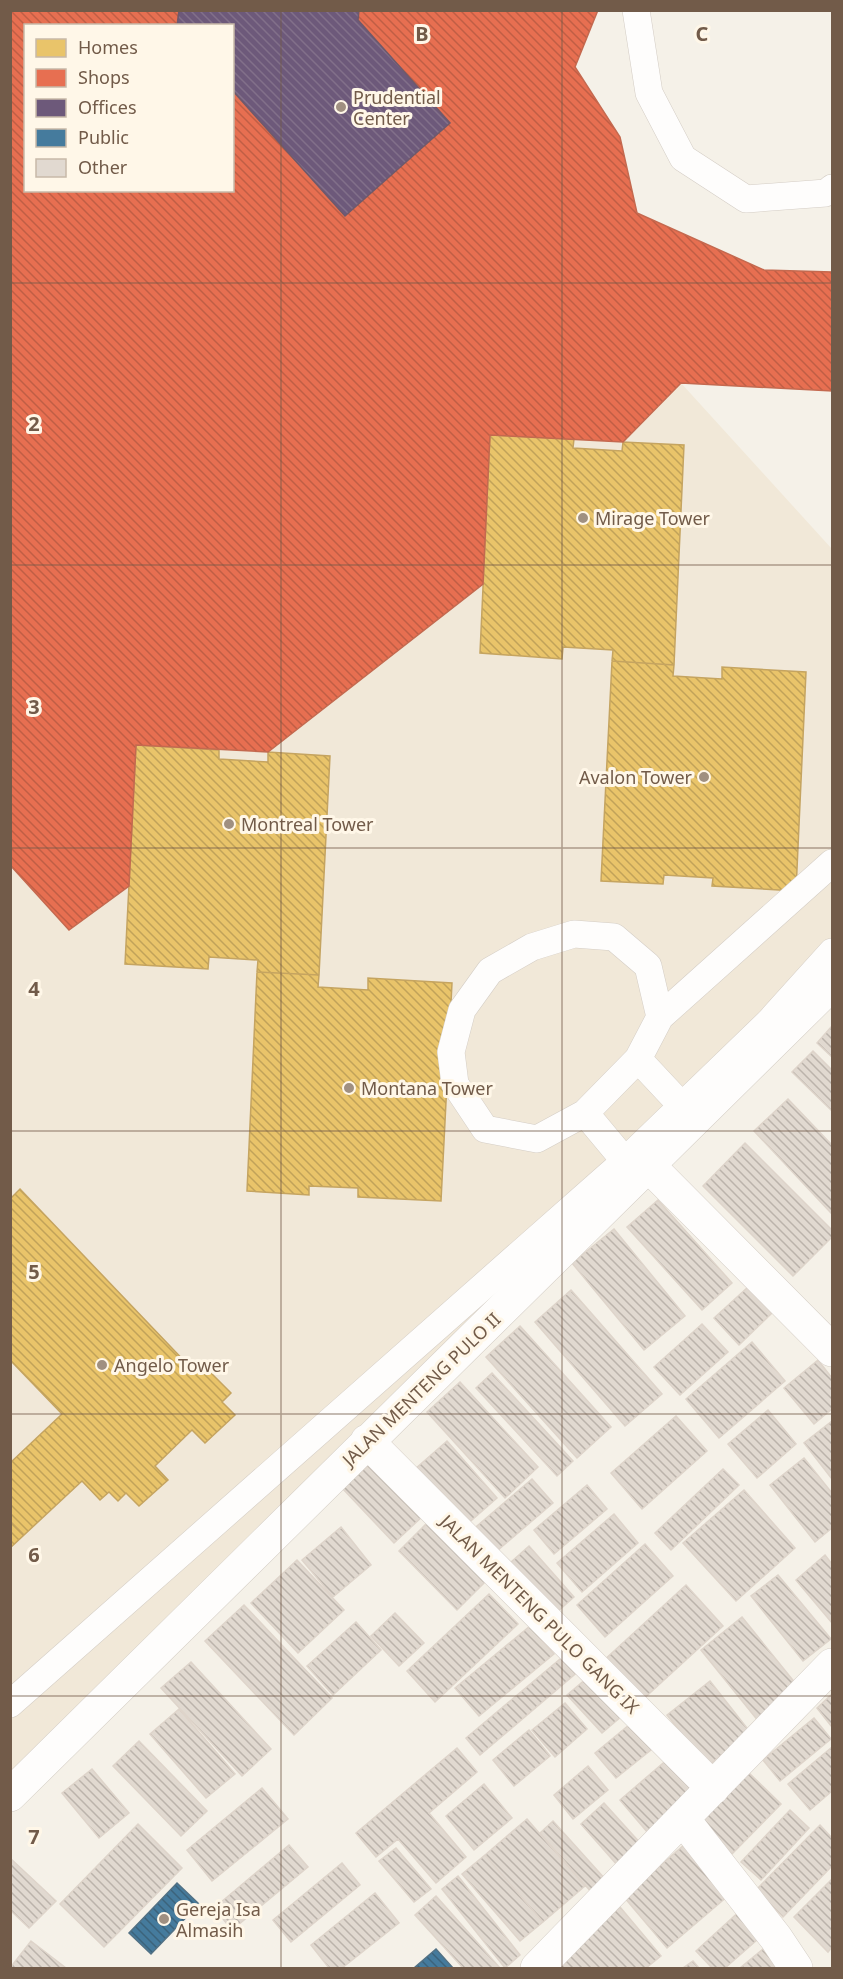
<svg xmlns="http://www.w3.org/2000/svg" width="843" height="1979" font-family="'Noto Sans',sans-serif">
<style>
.residential{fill:#f1e8d8}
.homes{fill:url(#homes-back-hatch);stroke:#c5a460;stroke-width:1.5}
.shops{fill:url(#shops-back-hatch);stroke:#c4694f;stroke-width:1.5;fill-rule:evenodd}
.offices{fill:url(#offices-back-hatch);stroke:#6e5a6b;stroke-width:1.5}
.public{fill:url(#public-back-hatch);stroke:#527184;stroke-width:1.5}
.building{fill:url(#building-back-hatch);stroke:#ded4ca;stroke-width:1.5}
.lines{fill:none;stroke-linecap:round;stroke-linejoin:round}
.service-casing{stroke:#d4cdc5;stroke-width:28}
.minor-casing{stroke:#d4cdc5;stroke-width:34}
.service{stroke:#fefdfc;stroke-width:27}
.minor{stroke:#fefdfc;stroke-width:33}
.grid{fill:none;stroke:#725b49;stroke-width:1.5;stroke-opacity:0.55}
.poi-dot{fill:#a09081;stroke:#fff7e8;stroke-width:2}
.labels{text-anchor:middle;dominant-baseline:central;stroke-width:6;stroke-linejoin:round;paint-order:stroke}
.poi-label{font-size:18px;fill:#725b49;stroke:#fff7e8;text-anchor:start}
.street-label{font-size:18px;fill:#725b49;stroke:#fff7e8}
.grid-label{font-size:20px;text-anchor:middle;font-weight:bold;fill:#725b49;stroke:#fff7e8;stroke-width:6;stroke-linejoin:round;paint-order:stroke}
</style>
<defs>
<pattern id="homes-back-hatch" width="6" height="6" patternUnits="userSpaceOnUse" patternTransform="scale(1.5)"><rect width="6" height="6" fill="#e9c46a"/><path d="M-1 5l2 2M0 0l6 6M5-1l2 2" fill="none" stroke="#c1a259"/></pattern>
<pattern id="shops-back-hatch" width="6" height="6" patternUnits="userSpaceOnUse" patternTransform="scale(1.5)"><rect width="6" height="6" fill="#e76f51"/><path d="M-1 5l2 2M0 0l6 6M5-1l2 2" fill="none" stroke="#c05e45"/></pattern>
<pattern id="offices-back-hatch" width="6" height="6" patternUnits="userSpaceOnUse" patternTransform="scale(1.5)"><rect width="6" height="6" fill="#6d597a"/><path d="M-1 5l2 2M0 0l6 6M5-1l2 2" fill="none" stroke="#82708a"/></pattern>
<pattern id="public-back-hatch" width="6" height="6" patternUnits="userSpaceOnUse" patternTransform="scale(1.5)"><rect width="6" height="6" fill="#457b9d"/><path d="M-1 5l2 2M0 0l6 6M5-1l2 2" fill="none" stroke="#3c637b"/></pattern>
<pattern id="building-back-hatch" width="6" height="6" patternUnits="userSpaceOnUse" patternTransform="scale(1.5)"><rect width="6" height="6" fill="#e1d9d0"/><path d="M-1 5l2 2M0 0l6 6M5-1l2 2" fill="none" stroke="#bbb3ab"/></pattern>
</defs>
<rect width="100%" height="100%" fill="#f5f1e8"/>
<!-- residential -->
<path class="residential" d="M 681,383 L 832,549 L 832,970 L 10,1773 L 10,865 L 69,930 L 129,886 L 136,745 L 268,752 L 483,584 L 490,435 Z"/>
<!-- homes -->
<path class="homes" d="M 490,435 L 574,439 L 573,448 L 622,451 L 623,442 L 684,445 L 674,665 L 612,661 L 613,650 L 563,647 L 562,659 L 480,653 Z
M 612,661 L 674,665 L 673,676 L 722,679 L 722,667 L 806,672 L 796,891 L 712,886 L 713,878 L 664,875 L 663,884 L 601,881 Z
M 136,745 L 219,750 L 219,759 L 268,762 L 268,752 L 330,756 L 319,975 L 257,972 L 258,960 L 209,957 L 208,969 L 125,964 Z
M 257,972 L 319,975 L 318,987 L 368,990 L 368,978 L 452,983 L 441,1201 L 358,1197 L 358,1188 L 309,1186 L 309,1195 L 247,1191 Z
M 20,1189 L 191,1368 L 199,1361 L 231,1393 L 222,1402 L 235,1415 L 205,1443 L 192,1430 L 155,1466 L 168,1480 L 139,1506 L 126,1493 L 118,1501 L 109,1492 L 100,1500 L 82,1481 L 24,1535 L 10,1521 L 10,1463 L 62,1414 L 10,1360 L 10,1199 Z
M 10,1521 L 24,1535 L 10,1548 Z"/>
<!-- shops -->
<path class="shops" d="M 10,10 L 598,10 L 575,67 L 620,137 L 637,213 L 764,270 L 832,272 L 832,391 L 681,383 L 623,442 L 490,435 L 483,584 L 268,752 L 136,745 L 129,886 L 69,930 L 10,865 ZM 26,26 L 232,26 L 232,190 L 26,190 Z"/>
<!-- offices -->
<path class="offices" d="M 179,10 L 359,10 L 358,20 L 450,123 L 345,216 L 232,90 L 232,26 L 177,26 Z"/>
<!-- public -->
<path class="public" d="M 177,1883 L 199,1904 L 151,1954 L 129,1933 Z
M 436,1949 L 453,1968 L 414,1968 Z"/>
<!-- building -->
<path class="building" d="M 832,1026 L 832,1057 L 817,1043 Z
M 813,1051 L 832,1070 L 832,1111 L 792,1072 Z
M 788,1099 L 832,1145 L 832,1214 L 754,1131 Z
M 745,1143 L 832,1230 L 832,1237 L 793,1276 L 703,1186 Z
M 658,1200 L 732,1283 L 702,1310 L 627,1227 Z
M 614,1229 L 685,1316 L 644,1350 L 572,1263 Z
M 748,1287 L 772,1313 L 739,1345 L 714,1318 Z
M 571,1290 L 662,1394 L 625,1426 L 535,1322 Z
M 702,1324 L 728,1352 L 680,1395 L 654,1367 Z
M 520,1326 L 611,1427 L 577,1458 L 486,1357 Z
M 752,1342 L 785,1381 L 719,1438 L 686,1399 Z
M 818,1360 L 832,1378 L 832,1409 L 814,1424 L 784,1388 Z
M 492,1373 L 573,1461 L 557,1476 L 476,1388 Z
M 460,1382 L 538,1467 L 505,1498 L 427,1412 Z
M 768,1410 L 796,1444 L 757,1478 L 728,1444 Z
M 676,1416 L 707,1451 L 642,1509 L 611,1473 Z
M 832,1421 L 832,1479 L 804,1443 Z
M 447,1441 L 497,1498 L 465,1526 L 415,1469 Z
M 804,1458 L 832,1493 L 832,1528 L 815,1542 L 770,1485 Z
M 373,1460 L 424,1515 L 394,1543 L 343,1489 Z
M 723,1469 L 739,1485 L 671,1550 L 655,1533 Z
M 532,1479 L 553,1503 L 491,1556 L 470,1532 Z
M 587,1485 L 607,1509 L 554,1554 L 534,1530 Z
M 744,1490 L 795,1548 L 736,1601 L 683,1543 Z
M 614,1514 L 638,1543 L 582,1592 L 557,1563 Z
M 431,1519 L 489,1578 L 457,1610 L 399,1551 Z
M 341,1527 L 371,1565 L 333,1597 L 302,1560 Z
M 645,1544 L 673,1576 L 605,1637 L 577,1605 Z
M 529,1546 L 574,1597 L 547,1621 L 502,1570 Z
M 825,1555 L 832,1564 L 832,1623 L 796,1580 Z
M 297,1560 L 344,1610 L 298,1653 L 251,1603 Z
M 778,1575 L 831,1639 L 803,1661 L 751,1596 Z
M 686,1585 L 723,1626 L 639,1703 L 602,1662 Z
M 489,1594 L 518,1624 L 435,1702 L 407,1671 Z
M 244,1605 L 332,1698 L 294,1735 L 205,1641 Z
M 395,1613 L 424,1643 L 399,1666 L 371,1636 Z
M 742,1617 L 800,1689 L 759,1722 L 701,1650 Z
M 356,1622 L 381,1650 L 333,1695 L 307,1666 Z
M 530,1626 L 554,1654 L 479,1716 L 455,1688 Z
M 566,1654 L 580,1670 L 480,1755 L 466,1738 Z
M 191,1662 L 271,1749 L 242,1776 L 161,1688 Z
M 587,1678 L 622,1716 L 602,1733 L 567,1695 Z
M 710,1681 L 750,1732 L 708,1766 L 667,1715 Z
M 832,1694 L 832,1727 L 817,1708 Z
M 565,1703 L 587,1729 L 555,1757 L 532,1730 Z
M 179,1709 L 235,1774 L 206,1798 L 150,1734 Z
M 814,1718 L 831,1739 L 780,1781 L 763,1760 Z
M 635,1720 L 656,1746 L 616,1778 L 595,1753 Z
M 529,1730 L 550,1756 L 514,1786 L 493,1760 Z
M 139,1741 L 207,1811 L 181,1836 L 113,1766 Z
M 832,1747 L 832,1791 L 810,1810 L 788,1784 Z
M 457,1748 L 477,1772 L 429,1813 L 466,1857 L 436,1883 L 398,1839 L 376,1857 L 356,1833 Z
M 669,1758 L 698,1792 L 648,1833 L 620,1800 Z
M 588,1766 L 608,1790 L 573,1819 L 554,1795 Z
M 92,1769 L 129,1813 L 99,1838 L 62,1793 Z
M 748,1772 L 781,1804 L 732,1854 L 700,1822 Z
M 484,1784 L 512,1818 L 474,1850 L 446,1816 Z
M 262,1788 L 288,1819 L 212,1881 L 187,1850 Z
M 604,1803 L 642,1845 L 618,1866 L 581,1824 Z
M 790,1810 L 809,1828 L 761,1880 L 741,1862 Z
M 527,1819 L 585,1886 L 543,1922 L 485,1855 Z
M 553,1821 L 606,1880 L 592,1893 L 540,1833 Z
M 138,1824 L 182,1868 L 104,1947 L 60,1904 Z
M 820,1825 L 832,1838 L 832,1866 L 783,1917 L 756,1890 Z
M 692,1838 L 735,1890 L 667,1948 L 624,1897 Z
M 289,1845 L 308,1867 L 232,1930 L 214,1908 Z
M 396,1848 L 431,1889 L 414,1902 L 379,1861 Z
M 485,1855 L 543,1922 L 520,1941 L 462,1874 Z
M 10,1858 L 56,1901 L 29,1928 L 10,1910 Z
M 342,1863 L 360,1885 L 291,1942 L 273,1920 Z
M 458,1876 L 520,1955 L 505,1968 L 442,1889 Z
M 832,1879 L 832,1947 L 828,1952 L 794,1917 Z
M 375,1893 L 399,1923 L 342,1968 L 329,1968 L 311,1945 Z
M 436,1896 L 500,1968 L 463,1968 L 415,1915 Z
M 620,1907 L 661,1956 L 646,1968 L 562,1968 L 555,1960 Z
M 743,1908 L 765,1933 L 725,1968 L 712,1968 L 696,1951 Z
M 31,1941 L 66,1968 L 10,1968 Z
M 763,1949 L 779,1968 L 740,1968 Z
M 693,1961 L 699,1968 L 683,1968 Z"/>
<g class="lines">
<defs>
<path id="service" d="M 636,10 L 649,93 L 683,158 L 746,199 L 826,193 L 832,188
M 660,1017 L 832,863
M 585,1113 L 638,1059
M 625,1161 L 585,1113 L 537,1139 L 485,1129 L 455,1084 L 451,1052 L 462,1010 L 490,971 L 532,947 L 574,934 L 614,937 L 648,966 L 660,1017 L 638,1059 L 682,1106
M 10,1704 L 625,1161 L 769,1022 L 832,952"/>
<path id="minor" d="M 650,1167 L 832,1350
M 367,1441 L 713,1788
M 10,1795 L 832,984
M 683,1819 L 776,1938 L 796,1968
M 537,1968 L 832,1665"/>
</defs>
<!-- service casing -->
<use href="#service" class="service-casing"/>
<!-- minor casing -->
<use href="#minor" class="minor-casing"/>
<!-- service -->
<use href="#service" class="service"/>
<!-- minor -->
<use href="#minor" class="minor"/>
</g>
<!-- grid -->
<path class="grid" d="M 281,10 L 281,1968M 562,10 L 562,1968M 10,283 L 832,283M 10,565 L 832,565M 10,848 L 832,848M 10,1131 L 832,1131M 10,1414 L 832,1414M 10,1696 L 832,1696"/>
<!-- markers -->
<g class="poi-dot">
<circle cx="341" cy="107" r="6"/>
<circle cx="583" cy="518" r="6"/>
<circle cx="704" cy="777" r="6"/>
<circle cx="229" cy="824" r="6"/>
<circle cx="349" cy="1088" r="6"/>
<circle cx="102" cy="1365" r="6"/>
<circle cx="164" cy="1919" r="6"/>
</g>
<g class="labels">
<!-- poi labels -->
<g class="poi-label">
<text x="353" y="97">Prudential<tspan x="353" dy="21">Center</tspan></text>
<text x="595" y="518">Mirage Tower</text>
<text x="692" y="777" text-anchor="end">Avalon Tower</text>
<text x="241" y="824">Montreal Tower</text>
<text x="361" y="1088">Montana Tower</text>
<text x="114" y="1365">Angelo Tower</text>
<text x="176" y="1909">Gereja Isa<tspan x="176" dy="21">Almasih</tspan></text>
</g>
<!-- street labels -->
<g class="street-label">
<text transform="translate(421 1389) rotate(-44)">JALAN MENTENG PULO II</text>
<text transform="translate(540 1614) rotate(45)">JALAN MENTENG PULO GANG IX</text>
</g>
</g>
<g class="grid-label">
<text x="422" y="41">B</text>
<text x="702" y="41">C</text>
<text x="34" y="431">2</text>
<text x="34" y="714">3</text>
<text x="34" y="996">4</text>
<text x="34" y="1279">5</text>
<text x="34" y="1562">6</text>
<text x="34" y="1844">7</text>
</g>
<!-- border -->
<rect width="843" height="1979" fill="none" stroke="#725b49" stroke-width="24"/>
<!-- legend -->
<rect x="24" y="24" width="210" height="168" fill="#fff7e8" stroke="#c7b9a8" stroke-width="1.5"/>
<rect x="36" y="39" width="30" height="18" fill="#e9c46a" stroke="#c7b9a8" stroke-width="1.5"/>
<text x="78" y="54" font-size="18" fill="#725b49">Homes</text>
<rect x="36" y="69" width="30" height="18" fill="#e76f51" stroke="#c7b9a8" stroke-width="1.5"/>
<text x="78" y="84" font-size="18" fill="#725b49">Shops</text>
<rect x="36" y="99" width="30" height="18" fill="#6d597a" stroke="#c7b9a8" stroke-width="1.5"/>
<text x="78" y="114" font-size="18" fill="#725b49">Offices</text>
<rect x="36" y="129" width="30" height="18" fill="#457b9d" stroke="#c7b9a8" stroke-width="1.5"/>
<text x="78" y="144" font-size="18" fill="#725b49">Public</text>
<rect x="36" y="159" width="30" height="18" fill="#e1d9d0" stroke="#c7b9a8" stroke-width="1.5"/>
<text x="78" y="174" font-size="18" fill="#725b49">Other</text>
</svg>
